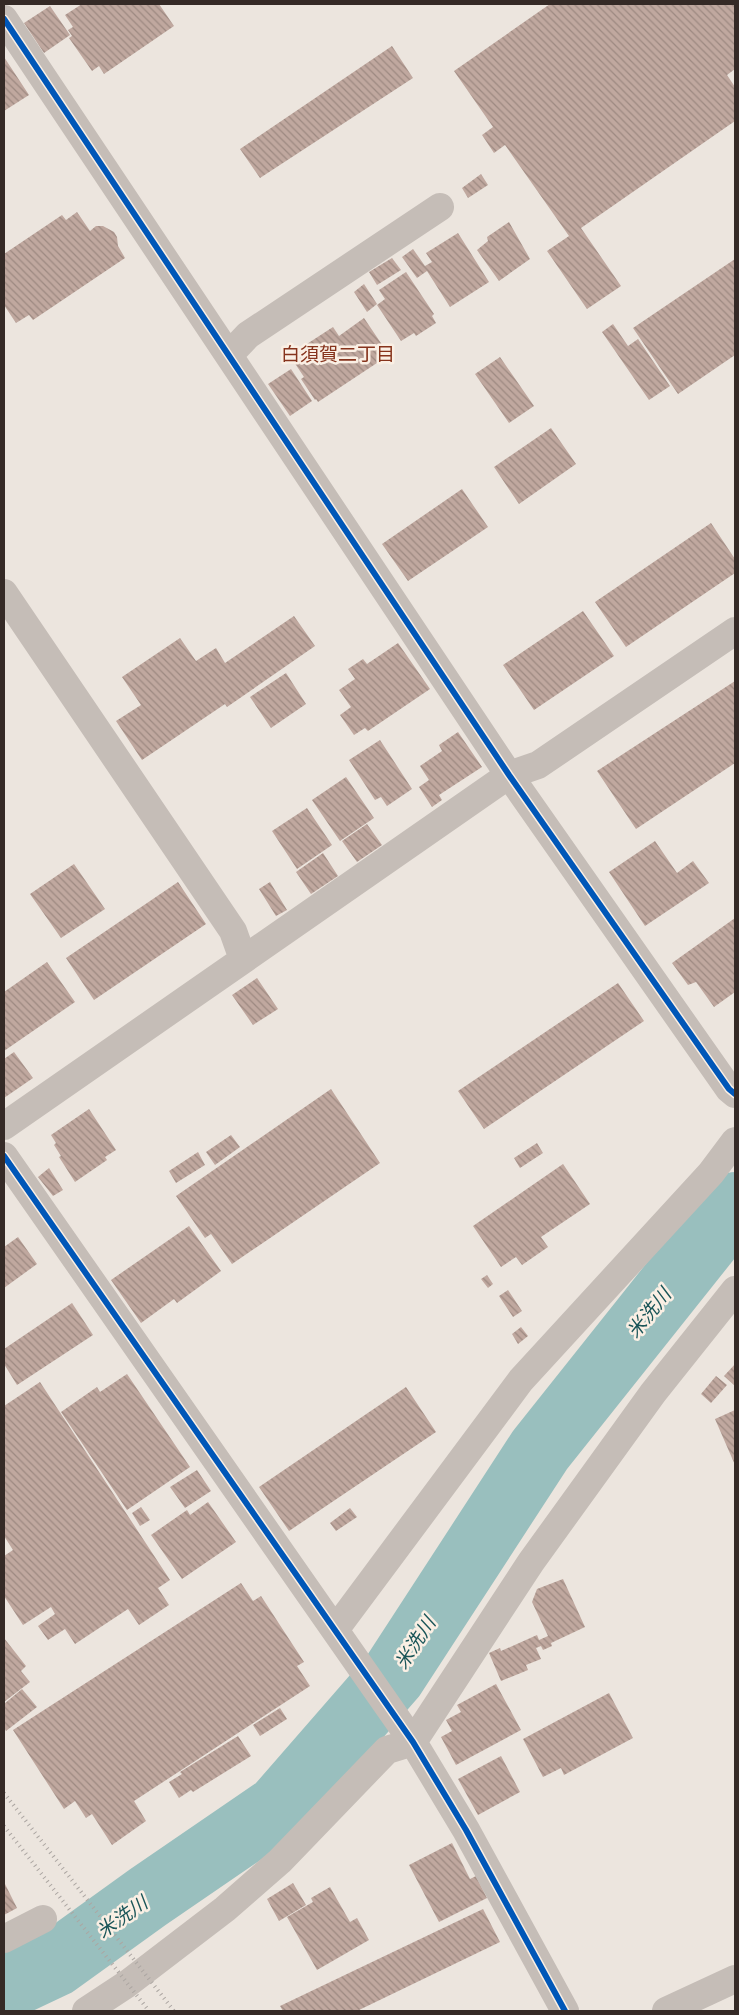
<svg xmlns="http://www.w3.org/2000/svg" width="739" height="2015" font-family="Roboto,'Noto Sans JP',sans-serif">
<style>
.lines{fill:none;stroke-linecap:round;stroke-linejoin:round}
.river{stroke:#99bfbe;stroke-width:66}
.building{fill:url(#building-back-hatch)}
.street{stroke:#c5bdb7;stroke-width:28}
.rail{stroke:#aca6a2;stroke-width:4;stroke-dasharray:1 4;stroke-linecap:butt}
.cycleway-casing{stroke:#faefe4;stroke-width:9}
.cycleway{stroke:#0057b8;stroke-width:6}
.labels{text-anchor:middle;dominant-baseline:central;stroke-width:5;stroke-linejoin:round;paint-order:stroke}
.neighbourhood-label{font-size:19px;fill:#86331c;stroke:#faefe4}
.water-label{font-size:19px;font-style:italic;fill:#1a5558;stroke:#faefe4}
</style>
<defs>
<pattern id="building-back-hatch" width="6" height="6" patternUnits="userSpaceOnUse" patternTransform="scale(1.25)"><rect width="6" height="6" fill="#c0a89f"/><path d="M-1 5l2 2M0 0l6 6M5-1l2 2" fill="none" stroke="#9d8981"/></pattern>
</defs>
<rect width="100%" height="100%" fill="#ece5de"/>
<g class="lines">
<!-- river -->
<path class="river" d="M 4,1988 L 55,1964 L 148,1897 L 278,1808 L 393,1676 L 540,1450 L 735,1205"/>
</g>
<!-- building -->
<path class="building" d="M 82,4 L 159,4 L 174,26 L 104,74 L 99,66 L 92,71 L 69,38 L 72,36 L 68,30 L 73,27 L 65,15 Z
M 550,4 L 734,4 L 735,5 L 735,69 L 727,75 L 735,87 L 735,121 L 581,228 L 621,286 L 587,309 L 547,251 L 569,236 L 505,145 L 494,153 L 482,135 L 493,127 L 454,71 Z
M 50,6 L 70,35 L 44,53 L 24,23 Z
M 392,46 L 413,78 L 260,178 L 240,149 Z
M 4,57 L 29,95 L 4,111 Z
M 481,174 L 488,185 L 468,198 L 462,188 Z
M 77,212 L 90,231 L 96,226 L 103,226 L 114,232 L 117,237 L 118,246 L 125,258 L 33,320 L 29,315 L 16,323 L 4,305 L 4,254 L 62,215 L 66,220 Z
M 509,222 L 530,259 L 499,281 L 477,250 L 488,241 L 487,237 Z
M 458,233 L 489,282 L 450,307 L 427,271 L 417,278 L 402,257 L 413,249 L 425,266 L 432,262 L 426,253 Z
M 392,258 L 401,270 L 377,285 L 369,272 Z
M 735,259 L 735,355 L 678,394 L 633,328 Z
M 406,272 L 434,314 L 432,316 L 436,323 L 416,336 L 414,333 L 401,341 L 377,305 L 385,299 L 379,290 Z
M 364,284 L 377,304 L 367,312 L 354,292 Z
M 364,318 L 389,355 L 318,402 L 316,399 L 315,400 L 301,379 L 304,377 L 294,362 L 297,359 L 293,353 L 333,327 L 339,336 Z
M 613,324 L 628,346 L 638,339 L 670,386 L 649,400 L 602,332 Z
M 500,357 L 534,406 L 509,423 L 475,374 Z
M 291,369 L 312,401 L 290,416 L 268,384 Z
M 551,428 L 576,464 L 519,504 L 494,467 Z
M 462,489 L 488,527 L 408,581 L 382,544 Z
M 711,523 L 735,559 L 735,573 L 626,647 L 595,602 Z
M 583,611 L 614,656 L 534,710 L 503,665 Z
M 294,616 L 315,646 L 227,707 L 225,704 L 142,760 L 116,721 L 141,705 L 122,677 L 180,638 L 196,661 L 216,648 L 225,663 Z
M 398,643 L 430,689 L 368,731 L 365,728 L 354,735 L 340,715 L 351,707 L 339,690 L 355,679 L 348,669 L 363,659 L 367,664 Z
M 286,673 L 306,704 L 271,728 L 250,697 Z
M 735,681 L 735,763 L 636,829 L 597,771 Z
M 458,732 L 482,767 L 439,795 L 442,800 L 432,807 L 419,787 L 429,780 L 420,766 L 442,751 L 439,745 Z
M 380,740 L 412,789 L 387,806 L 381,797 L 375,800 L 349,760 Z
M 346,777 L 374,818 L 340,841 L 312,800 Z
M 307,808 L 332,845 L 297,869 L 272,831 Z
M 367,824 L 382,845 L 357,862 L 342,841 Z
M 655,841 L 677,873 L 693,861 L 709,883 L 645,926 L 609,872 Z
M 323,853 L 338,876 L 311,894 L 296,872 Z
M 74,864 L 105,909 L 61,938 L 30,894 Z
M 178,882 L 206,924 L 94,1000 L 66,958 Z
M 270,882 L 287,910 L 276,916 L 259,889 Z
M 735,918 L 735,992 L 714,1007 L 696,982 L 688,985 L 672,963 Z
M 47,962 L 75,1002 L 4,1051 L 4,992 Z
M 257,978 L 278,1009 L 253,1025 L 232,995 Z
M 618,983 L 644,1021 L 484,1129 L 458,1091 Z
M 14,1052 L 33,1078 L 4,1098 L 4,1059 Z
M 331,1089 L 380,1163 L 232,1264 L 211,1234 L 205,1238 L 176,1196 Z
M 89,1109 L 116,1150 L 105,1157 L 107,1160 L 75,1182 L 59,1157 L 61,1156 L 54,1145 L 56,1143 L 51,1135 Z
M 231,1135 L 240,1147 L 215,1165 L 206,1152 Z
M 537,1143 L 543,1153 L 520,1168 L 514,1158 Z
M 198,1152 L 205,1165 L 176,1183 L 169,1171 Z
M 563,1164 L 590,1204 L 541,1237 L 548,1247 L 522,1265 L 516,1257 L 501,1267 L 473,1226 Z
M 49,1168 L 63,1190 L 53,1196 L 38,1177 Z
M 189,1226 L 221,1271 L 177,1303 L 174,1299 L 141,1323 L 111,1280 Z
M 18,1237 L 37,1264 L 4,1288 L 4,1247 Z
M 487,1275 L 493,1284 L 488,1288 L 481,1279 Z
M 508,1290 L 522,1311 L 513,1317 L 499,1296 Z
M 72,1303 L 93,1335 L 17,1385 L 4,1364 L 4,1349 Z
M 521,1327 L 528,1336 L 518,1344 L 512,1334 Z
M 735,1364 L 735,1386 L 724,1376 Z
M 127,1374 L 190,1467 L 127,1510 L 61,1412 L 97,1387 L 100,1392 Z
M 716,1376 L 727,1385 L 711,1403 L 701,1394 Z
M 40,1382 L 170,1580 L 158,1588 L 169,1605 L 139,1625 L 128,1609 L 75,1644 L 65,1629 L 48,1640 L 38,1626 L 55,1614 L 51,1607 L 23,1625 L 4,1596 L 4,1556 L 13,1550 L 4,1536 L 4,1406 Z
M 406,1387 L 436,1432 L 289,1531 L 259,1487 Z
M 735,1410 L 735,1465 L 715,1419 Z
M 197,1470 L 211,1491 L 185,1508 L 170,1487 Z
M 208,1502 L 236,1542 L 182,1579 L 151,1535 L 187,1510 L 190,1515 Z
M 141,1507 L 150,1520 L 140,1526 L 132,1513 Z
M 350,1508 L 357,1517 L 336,1531 L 330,1523 Z
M 563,1579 L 585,1627 L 551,1643 L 552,1646 L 543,1650 L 541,1646 L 536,1648 L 541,1659 L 526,1665 L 528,1670 L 501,1681 L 489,1653 L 500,1648 L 501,1651 L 537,1635 L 539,1640 L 548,1636 L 532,1602 L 537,1589 Z
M 241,1583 L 253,1601 L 261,1596 L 304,1662 L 297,1666 L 310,1686 L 134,1801 L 146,1821 L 112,1845 L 92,1814 L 86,1818 L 75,1801 L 64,1809 L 13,1730 Z
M 4,1638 L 26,1666 L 21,1671 L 30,1682 L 4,1702 Z
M 496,1684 L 521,1730 L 456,1765 L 441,1737 L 452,1731 L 446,1720 L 461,1712 L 457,1705 Z
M 22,1689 L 37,1707 L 6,1731 L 4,1727 L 4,1704 Z
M 609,1693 L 633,1738 L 564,1775 L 561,1768 L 543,1777 L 523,1739 Z
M 280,1708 L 287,1719 L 260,1736 L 253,1725 Z
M 238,1736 L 251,1756 L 193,1792 L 191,1790 L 179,1798 L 169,1782 L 182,1774 L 180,1772 Z
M 501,1756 L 520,1792 L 478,1815 L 458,1779 Z
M 452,1843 L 470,1879 L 476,1876 L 487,1898 L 439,1922 L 409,1865 Z
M 4,1882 L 17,1908 L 4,1915 Z
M 293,1883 L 306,1905 L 279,1921 L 267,1899 Z
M 330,1887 L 350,1922 L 357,1918 L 369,1940 L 317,1970 L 287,1917 L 313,1902 L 311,1898 Z
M 483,1909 L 500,1942 L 357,2011 L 283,2011 L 280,2006 Z"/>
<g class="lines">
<!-- street -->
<path class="street" d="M 4,19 L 509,775 L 729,1089 L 735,1094
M 229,355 L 248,335 L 440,207
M 4,593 L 233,931 L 243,959
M 4,1126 L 509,775 L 538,765 L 735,631
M 4,1156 L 413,1742 L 466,1830 L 565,2011
M 335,1630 L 521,1380 L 711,1173 L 735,1141
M 4,1939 L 43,1919
M 86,2011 L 127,1984 L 225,1909 L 280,1861 L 387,1750 L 413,1742 L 531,1562 L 653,1393 L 735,1290
M 666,2011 L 735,1979"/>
<!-- rail -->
<path class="rail" d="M 4,1793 L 174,2011
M 4,1826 L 149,2011"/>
<defs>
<path id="cycleway" d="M 4,19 L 509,775 L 729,1089 L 735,1094
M 4,1156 L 413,1742 L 466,1830 L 565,2011"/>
</defs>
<!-- cycleway casing -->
<use href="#cycleway" class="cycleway-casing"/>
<!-- cycleway -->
<use href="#cycleway" class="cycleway"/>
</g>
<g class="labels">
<!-- neighbourhood labels -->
<g class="neighbourhood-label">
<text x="338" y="354">白須賀二丁目</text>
</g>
<!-- water labels -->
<g class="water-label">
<text transform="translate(649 1313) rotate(-51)">米洗川</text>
<text transform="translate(415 1643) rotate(-57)">米洗川</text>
<text transform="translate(122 1917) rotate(-35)">米洗川</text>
</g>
</g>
<!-- border -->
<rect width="739" height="2015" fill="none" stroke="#352a26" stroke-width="10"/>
</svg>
